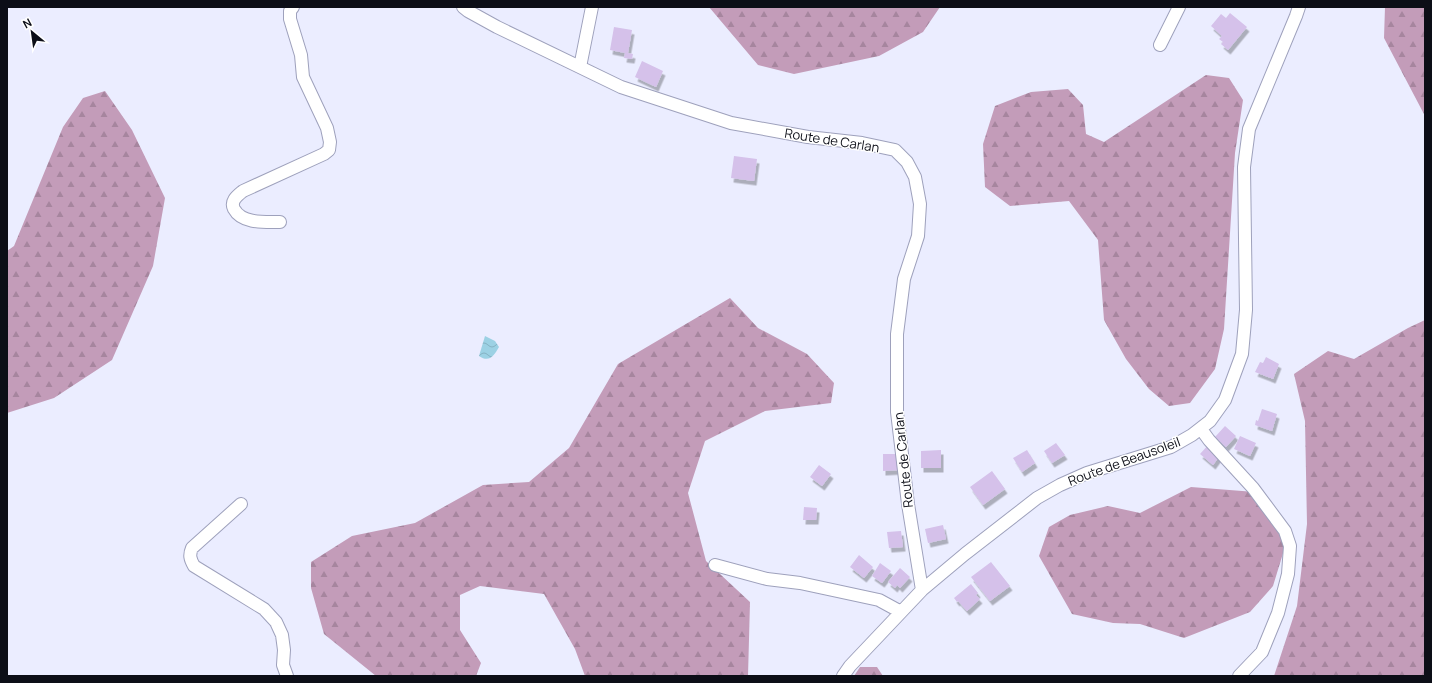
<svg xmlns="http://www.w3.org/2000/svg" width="1432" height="683" font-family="Manrope,sans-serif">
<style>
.forest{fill:url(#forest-firs)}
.water{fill:url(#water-waves)}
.building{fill:#d5c1ea;filter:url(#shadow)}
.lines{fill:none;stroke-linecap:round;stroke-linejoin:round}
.minor-casing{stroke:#9ea1bc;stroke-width:14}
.minor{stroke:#fff;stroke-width:12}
.labels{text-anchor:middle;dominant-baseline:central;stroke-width:3;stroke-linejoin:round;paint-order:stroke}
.street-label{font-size:13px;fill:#0c0e17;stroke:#fff}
</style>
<defs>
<pattern id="forest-firs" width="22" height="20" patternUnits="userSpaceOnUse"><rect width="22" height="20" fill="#c39cb9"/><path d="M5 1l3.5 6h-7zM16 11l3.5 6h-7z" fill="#a6859e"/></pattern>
<pattern id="water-waves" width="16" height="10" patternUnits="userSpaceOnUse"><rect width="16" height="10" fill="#9cd1e4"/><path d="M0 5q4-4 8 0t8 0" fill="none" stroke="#85b2c3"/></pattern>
<filter id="shadow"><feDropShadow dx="2.5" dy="4.5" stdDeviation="0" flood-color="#0004"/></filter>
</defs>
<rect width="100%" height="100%" fill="#ebedff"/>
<!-- forest -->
<path class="forest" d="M 709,7 L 940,7 L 923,32 L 879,56 L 794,74 L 758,65 Z
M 1385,7 L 1425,7 L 1425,116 L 1384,38 Z
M 1206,75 L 1229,78 L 1243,100 L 1235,153 L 1224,329 L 1215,369 L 1190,403 L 1169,406 L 1149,389 L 1126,359 L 1104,320 L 1098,240 L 1069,201 L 1010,206 L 985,187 L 983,144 L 995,106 L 1031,92 L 1068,89 L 1083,105 L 1086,134 L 1104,142 Z
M 105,91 L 132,130 L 165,198 L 153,266 L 112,360 L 54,398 L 7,413 L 7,251 L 14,246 L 63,127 L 83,98 Z
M 730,298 L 758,328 L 807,354 L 834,383 L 831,403 L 765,411 L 705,441 L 688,493 L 706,561 L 750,602 L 748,676 L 585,676 L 575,649 L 544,594 L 480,586 L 460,595 L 460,630 L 481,663 L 476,676 L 376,676 L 324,634 L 311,588 L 311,562 L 352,536 L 415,523 L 483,485 L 529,482 L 569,448 L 618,364 Z
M 1425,320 L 1425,676 L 1274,676 L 1297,606 L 1307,524 L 1305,421 L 1294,374 L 1328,351 L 1354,359 L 1408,328 Z
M 1191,487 L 1255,492 L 1276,509 L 1284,550 L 1273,586 L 1250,612 L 1184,638 L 1140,624 L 1113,623 L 1072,614 L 1039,556 L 1049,527 L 1070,515 L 1108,506 L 1140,513 Z
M 860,667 L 877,667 L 883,676 L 854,676 Z"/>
<!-- water -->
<path class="water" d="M 485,336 L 495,341 L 499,347 C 494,356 489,363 479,356 Z"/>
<!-- building -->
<path class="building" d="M 1230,13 L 1247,27 L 1228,50 L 1221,44 L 1223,42 L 1219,39 L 1222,36 L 1211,26 L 1221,14 L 1226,18 Z
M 614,27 L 632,30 L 628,53 L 633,54 L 632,59 L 624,58 L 625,53 L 610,50 Z
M 642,61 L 663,71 L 656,87 L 635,77 Z
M 734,156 L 757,159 L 754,181 L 731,178 Z
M 1266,357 L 1279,364 L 1273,379 L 1255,372 L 1260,362 L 1263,363 Z
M 1262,409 L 1277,414 L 1272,431 L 1255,425 L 1256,420 L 1258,421 Z
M 1225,426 L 1236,436 L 1226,447 L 1215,437 Z
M 1240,436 L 1256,443 L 1250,456 L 1234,449 Z
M 1056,443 L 1065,455 L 1052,463 L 1044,451 Z
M 1209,444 L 1221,454 L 1213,465 L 1200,454 Z
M 941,450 L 941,468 L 921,468 L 921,451 Z
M 1027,450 L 1035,463 L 1022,472 L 1013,458 Z
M 883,454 L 899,454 L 900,470 L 883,471 Z
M 819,465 L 831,474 L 822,486 L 810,477 Z
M 992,471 L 1005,489 L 983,505 L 970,487 Z
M 804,507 L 817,508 L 816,520 L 803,520 Z
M 943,525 L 946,539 L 928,543 L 925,529 Z
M 901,531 L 903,547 L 889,548 L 887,532 Z
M 859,555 L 873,567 L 864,578 L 850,567 Z
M 991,562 L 1010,586 L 990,601 L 971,577 Z
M 880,563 L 891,571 L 882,583 L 872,576 Z
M 900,568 L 910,577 L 900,588 L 897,585 L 895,588 L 888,582 Z
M 971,584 L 978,593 L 976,595 L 980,599 L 967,611 L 958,601 L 957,602 L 954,598 Z"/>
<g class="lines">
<defs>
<path id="minor" d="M 463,7 L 468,11 L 497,27 L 621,87 L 731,123 L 808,137 L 862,143 L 895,150 L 907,162 L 915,177 L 920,204 L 918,236 L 904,279 L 897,334 L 897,412 L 908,504 L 922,590
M 1160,45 L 1179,7
M 580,67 L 592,7
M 280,222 C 265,222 242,224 234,209 C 230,201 237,196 243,191 L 324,154 L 329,150 L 330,142 L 327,128 L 303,77 L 301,55 L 290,19 L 290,11 L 293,7
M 1201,429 L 1209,440 L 1253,488 L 1285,531 L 1290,546 L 1288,574 L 1278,613 L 1262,652 L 1239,676
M 241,504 L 192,548 C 189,555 190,559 194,566 L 264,609 L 276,622 L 282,635 L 284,650 L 283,665 L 287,676
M 715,565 L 767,579 L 800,583 L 879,600 L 901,612
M 843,676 L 850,666 L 922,590 L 965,554 L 1037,498 L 1060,485 L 1087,473 L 1171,447 L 1192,435 L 1210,421 L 1225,400 L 1242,354 L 1246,310 L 1244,167 L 1249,129 L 1296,16 L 1299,7"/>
</defs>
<!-- minor casing -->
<use href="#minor" class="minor-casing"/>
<!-- minor -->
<use href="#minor" class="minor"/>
</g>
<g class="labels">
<!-- street labels -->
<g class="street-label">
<text transform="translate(832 140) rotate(9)">Route de Carlan</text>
<text transform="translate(903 460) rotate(-96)">Route de Carlan</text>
<text transform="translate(1124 461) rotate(-20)">Route de Beausoleil</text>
</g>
</g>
<!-- border -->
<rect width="1432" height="683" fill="none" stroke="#0c0e17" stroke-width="16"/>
<!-- north arrow -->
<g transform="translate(32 32) rotate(331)" stroke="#ffffff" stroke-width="3" paint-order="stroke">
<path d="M0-3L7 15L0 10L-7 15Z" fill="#0c0e17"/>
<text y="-6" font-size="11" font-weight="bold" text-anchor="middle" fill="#0c0e17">N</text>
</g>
</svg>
